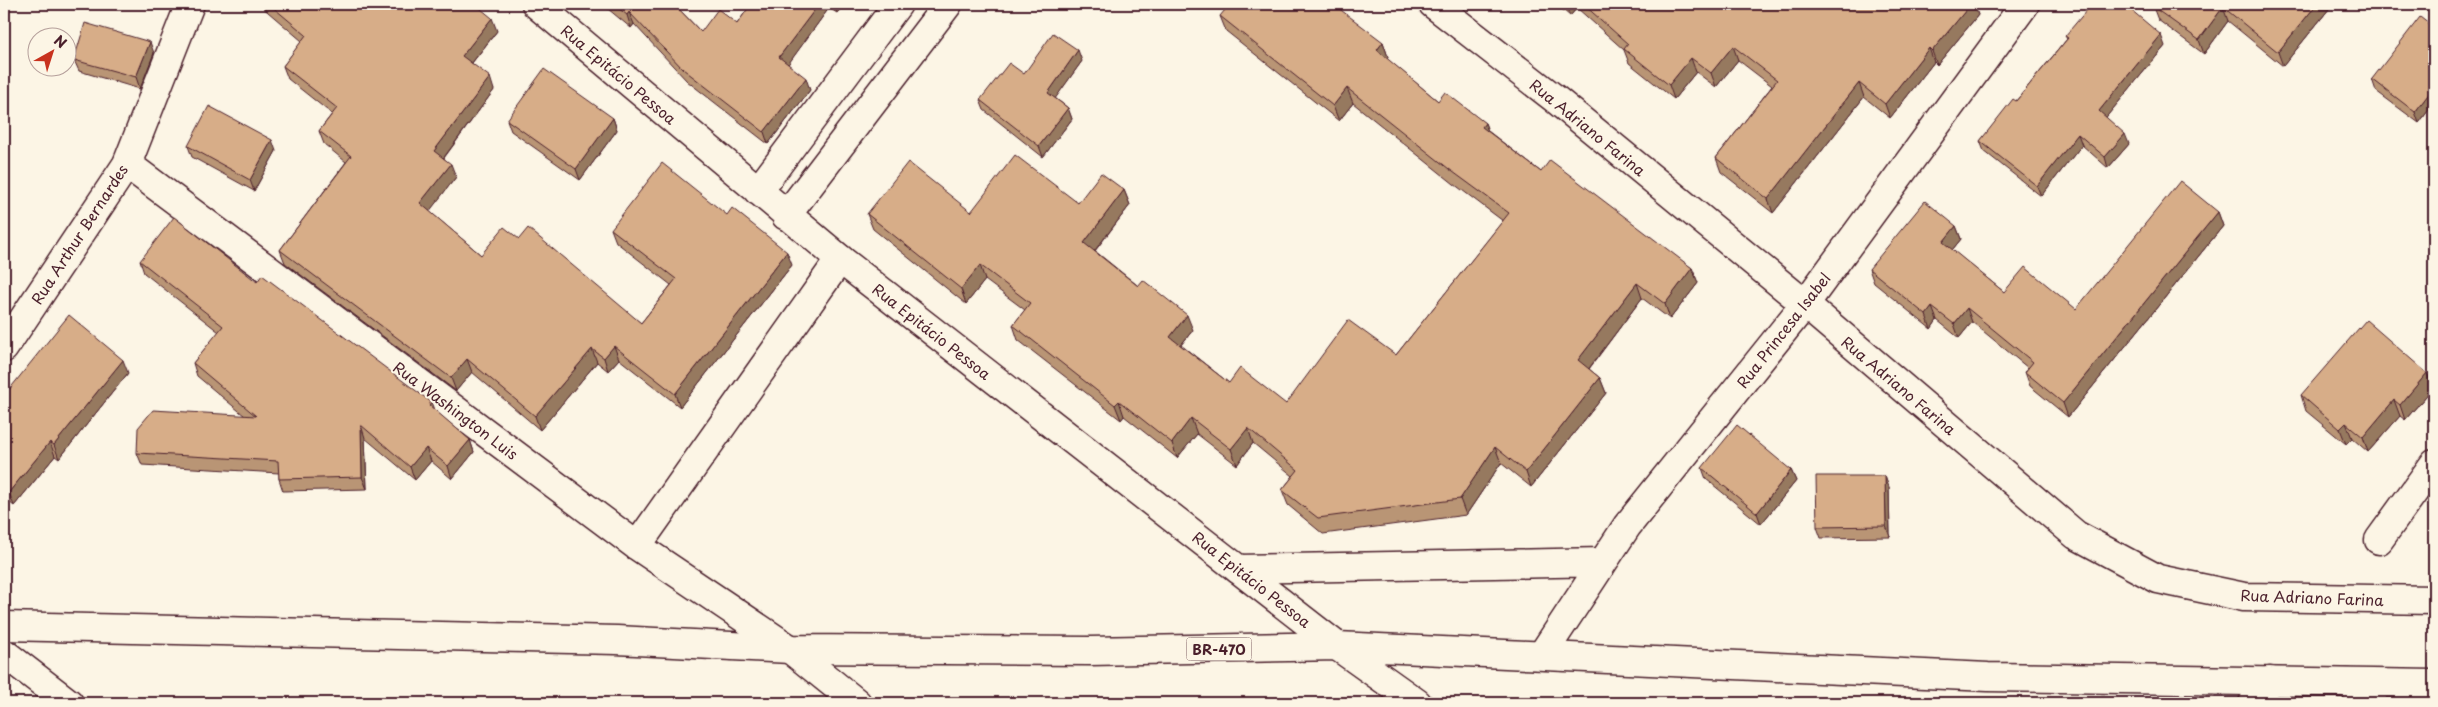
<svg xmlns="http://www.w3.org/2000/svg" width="2438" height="707" font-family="'Playpen Sans',sans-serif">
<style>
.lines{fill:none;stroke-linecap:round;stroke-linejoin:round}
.street-casing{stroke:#4a1f2b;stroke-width:31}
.secondary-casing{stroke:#4a1f2b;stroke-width:31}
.highway-casing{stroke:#4a1f2b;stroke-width:31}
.street{stroke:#fcf5e5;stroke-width:28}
.secondary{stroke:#fcf5e5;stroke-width:28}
.highway{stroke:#fcf5e5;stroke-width:28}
.wall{fill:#b99575;stroke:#4a1f2b}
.shaded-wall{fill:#96795f;stroke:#4a1f2b}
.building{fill:#d7ad88;stroke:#4a1f2b}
.labels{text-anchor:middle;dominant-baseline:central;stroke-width:4;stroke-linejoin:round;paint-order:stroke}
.shield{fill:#fcf5e5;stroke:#7f5f63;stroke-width:1}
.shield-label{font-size:14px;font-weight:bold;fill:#4a1f2b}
.street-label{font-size:15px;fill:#4a1f2b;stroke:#fcf5e5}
</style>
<rect width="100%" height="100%" fill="#fcf5e5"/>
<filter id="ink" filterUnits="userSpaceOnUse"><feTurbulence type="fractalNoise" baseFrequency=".02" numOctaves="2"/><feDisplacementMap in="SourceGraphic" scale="10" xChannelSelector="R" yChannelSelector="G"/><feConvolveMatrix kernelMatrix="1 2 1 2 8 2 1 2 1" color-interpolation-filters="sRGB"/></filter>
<g filter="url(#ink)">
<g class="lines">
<defs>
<path id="street" d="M 1433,4 L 1554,98 L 1805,304 L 2076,535 L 2158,579 L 2244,597 L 2434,600
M 127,164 L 637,546 L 790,649 L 857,703
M 2379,540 L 2434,464
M 637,546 L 840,259
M 1238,569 L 1603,562
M 4,653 L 69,703
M 1542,655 L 1627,526 L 1805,304 L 2025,4
M 2348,683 L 2373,703
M 2253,703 L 2270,681"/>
<path id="secondary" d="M 536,4 L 840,259 L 1337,646 L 1417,703
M 758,191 L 898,4
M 786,216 L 948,4
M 4,348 L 127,164 L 190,4"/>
<path id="highway" d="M 4,626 L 617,640 L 790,649 L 1090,651 L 1337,646 L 1988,677 L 2434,684"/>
</defs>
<!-- street casing -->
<use href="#street" class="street-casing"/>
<!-- secondary casing -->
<use href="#secondary" class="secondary-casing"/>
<!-- highway casing -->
<use href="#highway" class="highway-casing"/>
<!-- street -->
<use href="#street" class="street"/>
<!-- secondary -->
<use href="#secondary" class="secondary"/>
<!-- highway -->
<use href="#highway" class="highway"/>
</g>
<!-- wall -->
<path class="wall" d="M 260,4 L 475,4 L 497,31 L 472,63 L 494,90 L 444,158 L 456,177 L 429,211 L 481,255 L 519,239 L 641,323 L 671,285 L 616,242 L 611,229 L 792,265 L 680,407 L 619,359 L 608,371 L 597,362 L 540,430 L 472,372 L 456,391 L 285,263 L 280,250 L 346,162 L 324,144 L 319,131 L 332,114 L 288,79 L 283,66 L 302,41 L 261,6 Z
M 602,4 L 674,4 L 701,32 L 737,24 L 751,4 L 844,4 L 837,13 L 829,8 L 788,64 L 810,90 L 768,144 L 687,81 L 634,24 L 631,28 Z
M 1556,4 L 1974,4 L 1978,15 L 1937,65 L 1934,62 L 1890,118 L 1864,97 L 1773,213 L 1721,172 L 1716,158 L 1772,86 L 1738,60 L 1716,87 L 1696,72 L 1674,99 L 1629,63 L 1624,50 L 1577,8 L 1570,16 Z
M 2333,4 L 2283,66 L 2228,21 L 2204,54 L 2158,20 L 2153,7 Z
M 1220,16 L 1383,42 L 1388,57 L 1387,59 L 1438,101 L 1485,123 L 1488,131 L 1541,172 L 1692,268 L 1698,283 L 1670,319 L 1642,298 L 1589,369 L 1600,378 L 1606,393 L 1531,487 L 1501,463 L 1466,515 L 1323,534 L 1288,505 L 1282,490 L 1293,476 L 1253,443 L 1237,465 L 1197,434 L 1177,458 L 1124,416 L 1121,420 L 1018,340 L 1013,325 L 1025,310 L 985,280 L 966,304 L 873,229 L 867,214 L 971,212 L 1078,203 L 1124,190 L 1130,205 L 1095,251 L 1193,330 L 1181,345 L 1229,383 L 1286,404 L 1396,355 L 1503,221 L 1454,184 L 1353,103 L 1339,121 L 1226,31 Z
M 2434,28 L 2434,103 L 2419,123 L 2376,91 L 2372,79 Z
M 2065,36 L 2165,46 L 2106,117 L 2129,144 L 2108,168 L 2082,145 L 2041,196 L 1984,151 L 1980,141 L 2016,101 L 2067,39 Z
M 154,53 L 140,89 L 79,71 L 74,60 Z
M 1082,61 L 1055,98 L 1068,108 L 1072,119 L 1043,157 L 984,110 L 980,100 L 1024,74 Z
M 613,118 L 617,130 L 580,180 L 511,131 L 507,120 Z
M 188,146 L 276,151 L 254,191 L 192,157 Z
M 2218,212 L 2223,226 L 2068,417 L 2030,386 L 2025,372 L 2028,368 L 1972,322 L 1959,338 L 1937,320 L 1931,329 L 1874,283 L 1869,269 L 1956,226 L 1961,239 L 1952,250 L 2004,292 L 2076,309 Z
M 140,261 L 257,282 L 434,410 L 470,440 L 474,452 L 452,479 L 431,461 L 415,480 L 365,438 L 367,489 L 283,491 L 279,479 L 279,473 L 142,465 L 137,453 L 245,416 L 197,376 L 193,363 L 219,332 L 144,273 Z
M 128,373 L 59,459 L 55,456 L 14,506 L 4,498 L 4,396 Z
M 2427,373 L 2433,388 L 2405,420 L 2400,416 L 2368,452 L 2352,438 L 2346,444 L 2306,411 L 2301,395 Z
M 1702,468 L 1791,470 L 1796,481 L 1761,524 L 1706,479 Z
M 1889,487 L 1890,537 L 1821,538 L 1817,527 Z"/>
<!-- shaded-wall -->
<path class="shaded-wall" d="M 819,4 L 828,4 L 829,8 L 784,70 L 779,57 Z
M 833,4 L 844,4 L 837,13 Z
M 1565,4 L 1575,4 L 1577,8 L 1570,16 Z
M 1971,4 L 1974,4 L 1978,15 L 1937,65 L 1932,51 Z
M 2317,4 L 2333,4 L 2283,66 L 2278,52 Z
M 2223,7 L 2228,21 L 2204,54 L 2199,40 Z
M 629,12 L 634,24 L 631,28 L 627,15 Z
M 492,18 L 497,31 L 467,69 L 462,56 Z
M 2161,35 L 2165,46 L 2103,121 L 2099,111 Z
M 150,42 L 154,53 L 140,89 L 136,77 Z
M 1383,42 L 1388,57 L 1382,65 L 1377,50 Z
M 1733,46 L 1738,60 L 1716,87 L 1711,73 Z
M 1929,48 L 1934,62 L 1890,118 L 1885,104 Z
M 1078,50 L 1082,61 L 1052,103 L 1048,93 Z
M 1691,58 L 1696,72 L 1674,99 L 1669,85 Z
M 490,77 L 494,90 L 439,164 L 434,151 Z
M 806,78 L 810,90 L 768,144 L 764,132 Z
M 1859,83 L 1864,97 L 1773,213 L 1768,199 Z
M 2434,87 L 2434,103 L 2419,123 L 2415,112 Z
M 1347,88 L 1353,103 L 1339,121 L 1333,106 Z
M 1068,108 L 1072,119 L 1043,157 L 1039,146 Z
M 613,118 L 617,130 L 580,180 L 576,169 Z
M 1485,123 L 1491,139 L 1482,127 Z
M 2078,134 L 2082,145 L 2041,196 L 2037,186 Z
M 2125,134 L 2129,144 L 2108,168 L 2105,157 Z
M 272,140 L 276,151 L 254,191 L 250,180 Z
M 451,164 L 456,177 L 425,217 L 420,203 Z
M 1124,190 L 1130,205 L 1089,258 L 1084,243 Z
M 2218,212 L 2223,226 L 2068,417 L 2063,403 Z
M 1956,226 L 1961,239 L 1948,255 L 1943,242 Z
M 787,252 L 792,265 L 680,407 L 675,394 Z
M 980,265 L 985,280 L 966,304 L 961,289 Z
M 1692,268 L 1698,283 L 1670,319 L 1665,304 Z
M 1637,283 L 1642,298 L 1584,375 L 1578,360 Z
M 1932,307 L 1937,320 L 1931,329 L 1926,315 Z
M 1967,308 L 1972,322 L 1959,338 L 1954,324 Z
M 1187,315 L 1193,330 L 1175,352 L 1170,337 Z
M 614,346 L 619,359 L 608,371 L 604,358 Z
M 592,349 L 597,362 L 540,430 L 535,416 Z
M 467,359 L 472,372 L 456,391 L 451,378 Z
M 123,360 L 128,373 L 59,459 L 54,445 Z
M 2427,373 L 2433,388 L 2405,420 L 2400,405 Z
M 1600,378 L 1606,393 L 1531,487 L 1526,472 Z
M 2394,400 L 2400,416 L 2368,452 L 2363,437 Z
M 1119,401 L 1124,416 L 1121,420 L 1115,405 Z
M 431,402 L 436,415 L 429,405 Z
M 1191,418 L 1197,434 L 1177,458 L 1172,443 Z
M 2346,423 L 2352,438 L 2346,444 L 2340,429 Z
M 361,425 L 365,438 L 367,489 L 362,477 Z
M 1248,428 L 1253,443 L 1237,465 L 1231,449 Z
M 470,440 L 474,452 L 452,479 L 448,466 Z
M 50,442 L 55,456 L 14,506 L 9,492 Z
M 1495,447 L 1501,463 L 1466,515 L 1460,499 Z
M 426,448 L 431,461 L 415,480 L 410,467 Z
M 1791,470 L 1796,481 L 1761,524 L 1757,513 Z
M 1885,476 L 1889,487 L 1890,537 L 1886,526 Z"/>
<!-- building -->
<path class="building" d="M 269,4 L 475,4 L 492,18 L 462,56 L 490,77 L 434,151 L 451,164 L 420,203 L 481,255 L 504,227 L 519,239 L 528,228 L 641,323 L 676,279 L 611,229 L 662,163 L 727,215 L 732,208 L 787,252 L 675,394 L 614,346 L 604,358 L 592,349 L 535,416 L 467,359 L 451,378 L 280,250 L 351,156 L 319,131 L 337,108 L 283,66 L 306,35 Z
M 613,4 L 674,4 L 701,32 L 718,9 L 737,24 L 751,4 L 819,4 L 779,57 L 806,78 L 764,132 L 683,69 L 629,12 L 627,15 Z
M 1230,4 L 1333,4 L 1383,42 L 1377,50 L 1438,101 L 1445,92 L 1485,123 L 1482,127 L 1541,172 L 1550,160 L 1692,268 L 1665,304 L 1637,283 L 1578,360 L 1600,378 L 1526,472 L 1495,447 L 1460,499 L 1318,518 L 1282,490 L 1298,470 L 1248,428 L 1231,449 L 1191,418 L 1172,443 L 1119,401 L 1115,405 L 1013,325 L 1030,303 L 980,265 L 961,289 L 867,214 L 908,162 L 971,212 L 1015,155 L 1078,203 L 1101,173 L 1124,190 L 1084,243 L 1138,286 L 1143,280 L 1187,315 L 1170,337 L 1229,383 L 1240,368 L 1286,404 L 1348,320 L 1396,355 L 1509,213 L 1449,169 L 1347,88 L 1333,106 L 1220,16 Z
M 1583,4 L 1971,4 L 1932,51 L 1929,48 L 1885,104 L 1859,83 L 1768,199 L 1716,158 L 1777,80 L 1733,46 L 1711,73 L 1691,58 L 1669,85 L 1624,49 L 1628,44 Z
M 2092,4 L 2124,4 L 2161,35 L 2099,111 L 2125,134 L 2105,157 L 2078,134 L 2037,186 L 1980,141 L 2013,99 L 2016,101 L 2068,38 L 2065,36 Z
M 2155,4 L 2317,4 L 2278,52 L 2223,7 L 2199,40 L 2153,7 Z
M 2420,17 L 2434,28 L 2434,87 L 2415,112 L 2372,79 Z
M 85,23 L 150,42 L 136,77 L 74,60 Z
M 1053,33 L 1078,50 L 1048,93 L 1068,108 L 1039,146 L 980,100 L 1009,63 L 1024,74 Z
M 544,69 L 613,118 L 576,169 L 507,120 Z
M 209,106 L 272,140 L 250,180 L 188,146 Z
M 2180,181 L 2218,212 L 2063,403 L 2025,372 L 2033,362 L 1967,308 L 1954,324 L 1932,307 L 1926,315 L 1869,269 L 1925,201 L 1956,226 L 1943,242 L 2004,292 L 2025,267 L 2076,309 Z
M 174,217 L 257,282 L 262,275 L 431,402 L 429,405 L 470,440 L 448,466 L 426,448 L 410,467 L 361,425 L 362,477 L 279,479 L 278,461 L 137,453 L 138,428 L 153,410 L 256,416 L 193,363 L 223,326 L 140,261 Z
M 69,315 L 123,360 L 54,445 L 50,442 L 9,492 L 4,488 L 4,396 Z
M 2366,320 L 2427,373 L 2400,405 L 2394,400 L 2363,437 L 2346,423 L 2340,429 L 2301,395 Z
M 1737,425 L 1791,470 L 1757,513 L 1702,468 Z
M 1816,476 L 1885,476 L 1886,526 L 1817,527 Z"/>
</g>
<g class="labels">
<!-- shield labels -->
<rect class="shield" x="1186.5" y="637.5" width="65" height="23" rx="4"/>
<g class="shield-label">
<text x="1219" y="649">BR-470</text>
</g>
<!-- street labels -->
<g class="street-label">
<text transform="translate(619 74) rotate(40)">Rua Epitácio Pessoa</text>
<text transform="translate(1588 127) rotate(39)">Rua Adriano Farina</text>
<text transform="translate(79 234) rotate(-57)">Rua Arthur Bernardes</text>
<text transform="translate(1783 330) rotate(-52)">Rua Princesa Isabel</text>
<text transform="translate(932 331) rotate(38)">Rua Epitácio Pessoa</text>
<text transform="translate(1899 385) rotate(40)">Rua Adriano Farina</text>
<text transform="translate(456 410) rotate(37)">Rua Washington Luis</text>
<text transform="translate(1252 579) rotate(38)">Rua Epitácio Pessoa</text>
<text transform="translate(2312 597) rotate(2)">Rua Adriano Farina</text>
</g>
</g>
<!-- margin -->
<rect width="2438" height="707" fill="none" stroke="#fcf5e5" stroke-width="20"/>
<rect x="10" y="10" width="2418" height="687" fill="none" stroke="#4a1f2b" stroke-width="2" filter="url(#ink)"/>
<!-- north arrow -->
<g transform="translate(52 52) rotate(39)"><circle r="24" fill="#fcf5e5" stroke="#b59f9b"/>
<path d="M0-4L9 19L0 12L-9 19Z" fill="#c8321e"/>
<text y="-8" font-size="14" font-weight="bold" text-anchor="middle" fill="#4a1f2b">N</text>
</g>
</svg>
